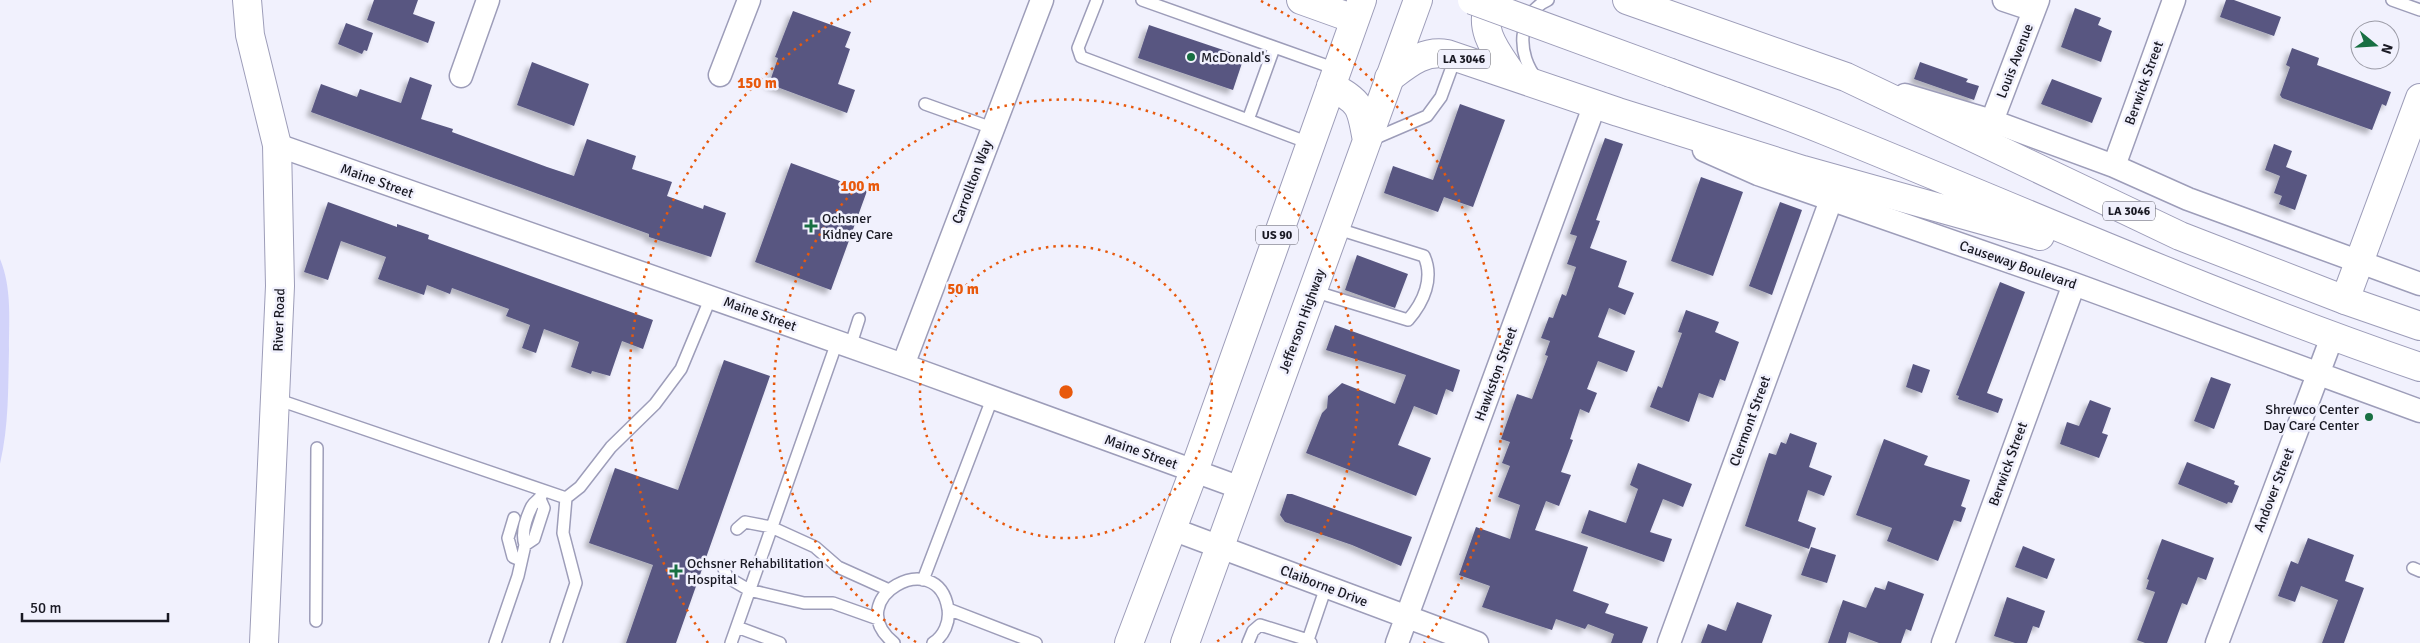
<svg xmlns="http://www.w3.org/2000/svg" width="2420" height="643" font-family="Signika,sans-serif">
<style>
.water{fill:#d2d3fa}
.building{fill:#585781;filter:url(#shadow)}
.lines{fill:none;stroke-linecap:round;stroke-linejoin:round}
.lane-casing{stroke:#9d9db9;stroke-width:14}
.street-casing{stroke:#9d9db9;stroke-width:25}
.secondary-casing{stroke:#9d9db9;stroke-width:30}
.primary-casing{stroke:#9d9db9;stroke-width:30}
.highway-casing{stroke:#9d9db9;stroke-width:30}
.lane{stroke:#fff;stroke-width:11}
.street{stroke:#fff;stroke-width:22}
.secondary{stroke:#fff;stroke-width:28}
.primary{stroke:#fff;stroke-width:28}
.highway{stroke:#fff;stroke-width:28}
.highway-bridge-casing{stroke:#9d9db9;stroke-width:30;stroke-linecap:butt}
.highway-bridge{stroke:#fff;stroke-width:28}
.ring{fill:none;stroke:#e8590c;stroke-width:2.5;stroke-dasharray:2.5 5}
.poi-dot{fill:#186f42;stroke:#f1f1fd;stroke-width:2}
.labels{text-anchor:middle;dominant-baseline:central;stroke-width:5;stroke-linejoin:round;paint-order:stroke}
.shield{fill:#f1f1fd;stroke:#5a5a64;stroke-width:1}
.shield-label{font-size:12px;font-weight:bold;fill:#191923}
.poi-label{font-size:14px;fill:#191923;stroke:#f1f1fd;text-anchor:start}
.street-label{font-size:14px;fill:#191923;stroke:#f1f1fd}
.centre{fill:#e8590c;stroke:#f1f1fd;stroke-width:2.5}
.ring-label{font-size:15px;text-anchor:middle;font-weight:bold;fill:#e8590c;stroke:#f1f1fd;stroke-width:5;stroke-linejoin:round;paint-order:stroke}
</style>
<defs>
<filter id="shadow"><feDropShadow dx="-4.5" dy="4.5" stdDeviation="2.5" flood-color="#0004"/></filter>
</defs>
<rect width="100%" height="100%" fill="#f1f1fd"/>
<!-- water -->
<path class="water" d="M 0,259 C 12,288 9,320 9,350 C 8,389 9,425 0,464 Z"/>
<!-- building -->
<path class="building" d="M 374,0 L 418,0 L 413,14 L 435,22 L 428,43 L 367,20 Z
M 2226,0 L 2234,0 L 2281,17 L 2274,36 L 2220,17 Z
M 2075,8 L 2101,18 L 2098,25 L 2112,31 L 2101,62 L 2061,47 Z
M 793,11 L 851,32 L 845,47 L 850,49 L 838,84 L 855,90 L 847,113 L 769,84 L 778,58 L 775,57 Z
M 346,23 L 373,33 L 367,51 L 364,50 L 362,54 L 338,44 Z
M 1149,25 L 1244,57 L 1233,90 L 1138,58 Z
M 2292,48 L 2319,58 L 2317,65 L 2391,92 L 2386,106 L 2382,104 L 2372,130 L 2282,98 L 2280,95 L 2290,67 L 2286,65 Z
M 532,62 L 589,84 L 574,126 L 517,105 Z
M 1920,62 L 1968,79 L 1966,82 L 1979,86 L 1974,100 L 1914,79 Z
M 410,77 L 432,85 L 421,119 L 453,129 L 452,132 L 547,167 L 574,176 L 587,139 L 636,156 L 632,169 L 672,182 L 667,196 L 703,209 L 704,205 L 726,213 L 711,257 L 649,237 L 649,234 L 311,112 L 321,84 L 357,97 L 360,89 L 401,103 Z
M 2052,79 L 2102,98 L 2092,123 L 2041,104 Z
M 1460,104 L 1505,120 L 1473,207 L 1444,197 L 1438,212 L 1384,193 L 1393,166 L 1433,180 Z
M 1605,138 L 1623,144 L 1596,220 L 1600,221 L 1590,248 L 1627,261 L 1618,287 L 1634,293 L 1625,315 L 1609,308 L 1598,337 L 1635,351 L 1627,372 L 1598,361 L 1587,389 L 1597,393 L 1589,413 L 1580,409 L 1570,439 L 1573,440 L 1561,472 L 1571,475 L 1559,506 L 1546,501 L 1535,530 L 1588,547 L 1573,591 L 1609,604 L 1605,613 L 1648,627 L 1642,643 L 1611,643 L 1614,634 L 1588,624 L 1585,629 L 1556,619 L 1552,630 L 1482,607 L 1490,586 L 1459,575 L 1476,527 L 1510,539 L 1520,505 L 1498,497 L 1510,466 L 1502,463 L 1510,442 L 1501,439 L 1517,394 L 1532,399 L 1548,356 L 1545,355 L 1550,341 L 1541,338 L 1549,317 L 1553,318 L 1562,294 L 1566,296 L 1576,267 L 1567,264 L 1577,236 L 1570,234 Z
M 2274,144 L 2292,151 L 2286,167 L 2307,175 L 2295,210 L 2279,204 L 2282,196 L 2274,193 L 2280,176 L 2265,170 Z
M 791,163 L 867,191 L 831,290 L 755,262 Z
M 1701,177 L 1743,192 L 1713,276 L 1671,261 Z
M 328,202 L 397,227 L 397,224 L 429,235 L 428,239 L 653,320 L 643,349 L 622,341 L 610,376 L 592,371 L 591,374 L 571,367 L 579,342 L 544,329 L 536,353 L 522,348 L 530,325 L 506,316 L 509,309 L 452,288 L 450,294 L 427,285 L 424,295 L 378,279 L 386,257 L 341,241 L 328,280 L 304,272 Z
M 1780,202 L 1802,210 L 1772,295 L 1749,286 Z
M 1357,255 L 1408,274 L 1395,308 L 1345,290 Z
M 2000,282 L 2025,292 L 1987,393 L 2003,399 L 1998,413 L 1958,399 L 1959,396 L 1956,395 Z
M 1686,310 L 1719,322 L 1715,332 L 1739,342 L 1725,381 L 1720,379 L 1713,398 L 1699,393 L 1689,422 L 1650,407 L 1658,386 L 1662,388 L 1682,333 L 1678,332 Z
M 1335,325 L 1460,370 L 1453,392 L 1446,389 L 1437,415 L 1414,406 L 1398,445 L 1431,458 L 1416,496 L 1306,453 L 1322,413 L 1327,408 L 1328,396 L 1342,383 L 1395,404 L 1406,375 L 1326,350 Z
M 724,360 L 770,376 L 676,643 L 626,643 L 653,565 L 589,543 L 615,468 L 678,490 Z
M 1913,364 L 1930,370 L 1922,393 L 1906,387 Z
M 2211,377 L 2231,384 L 2214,429 L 2194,421 Z
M 2090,400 L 2111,408 L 2102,433 L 2108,435 L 2099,458 L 2060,444 L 2067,422 L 2079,426 Z
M 1790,433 L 1817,443 L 1809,467 L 1832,476 L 1824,496 L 1808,490 L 1798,521 L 1816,528 L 1809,549 L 1745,526 L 1769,453 L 1776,455 L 1781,442 L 1786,444 Z
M 1884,439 L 1928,456 L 1924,465 L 1970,480 L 1961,506 L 1966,508 L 1961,522 L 1954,520 L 1938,561 L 1887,541 L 1892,528 L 1856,515 Z
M 2187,462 L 2235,481 L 2234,484 L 2239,486 L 2232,503 L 2228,502 L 2227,504 L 2178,484 Z
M 1638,463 L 1692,484 L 1683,507 L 1663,499 L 1650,532 L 1672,539 L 1664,562 L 1581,533 L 1589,510 L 1626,523 L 1638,489 L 1630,485 Z
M 1287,494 L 1292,494 L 1412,537 L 1401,566 L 1352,545 L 1285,522 L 1280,515 Z
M 2308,538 L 2354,555 L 2345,581 L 2364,588 L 2344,643 L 2322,643 L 2338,600 L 2301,586 L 2295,602 L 2278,596 L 2291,561 L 2298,564 Z
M 2162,539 L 2214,558 L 2206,580 L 2198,577 L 2187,605 L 2182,603 L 2167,643 L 2145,643 L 2137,640 L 2155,592 L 2146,589 L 2149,580 L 2147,579 Z
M 2023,546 L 2055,559 L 2047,579 L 2015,567 Z
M 1811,547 L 1836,555 L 1827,583 L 1801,575 Z
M 1888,581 L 1924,594 L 1911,631 L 1906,629 L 1901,643 L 1879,643 L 1849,632 L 1846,643 L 1828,643 L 1843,600 L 1866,608 L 1875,587 L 1885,590 Z
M 2007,597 L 2045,611 L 2039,628 L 2033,626 L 2027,643 L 2015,643 L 1994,636 Z
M 1737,602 L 1772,615 L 1762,643 L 1701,643 L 1708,624 L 1726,631 Z"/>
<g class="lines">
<defs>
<path id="lane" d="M 1097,0 L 1078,48 L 1081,57 L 1309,143
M 1142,0 L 1336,69
M 2392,0 L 2420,10
M 1537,79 C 1517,55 1516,15 1548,0
M 925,104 L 992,128
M 1248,120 L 1274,48
M 1371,140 L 1427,116 L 1441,97 L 1456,56
M 1313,291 L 1408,320 C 1424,302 1434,278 1424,256 L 1335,228
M 850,347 L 859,319
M 276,399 L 566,498 L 580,487 L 611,447 L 655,404 L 681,369 L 711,297
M 514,518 L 508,538 L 513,557 L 520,560
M 737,529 L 745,522 L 771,527 L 815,547 L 838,567 L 889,590
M 525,545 C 521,533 526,518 532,506 C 535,501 540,500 542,494
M 723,566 L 727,577 L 749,590 L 804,603 L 833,603 L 878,619
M 2413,568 L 2420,571
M 923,580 L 992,399
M 948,609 L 1036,643
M 316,621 L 317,448
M 737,627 L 780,643
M 495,643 L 518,576 L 525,545 L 534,539 L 544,508 L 540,499
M 556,643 L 576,583 L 563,533 L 566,498
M 731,643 L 837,342
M 894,643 C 839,599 938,544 948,609 C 950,622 944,636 933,643
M 1248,643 L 1253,631 L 1260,625 L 1308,640
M 1311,643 L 1308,640 L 1326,587"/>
<path id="street" d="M 2004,0 L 2034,10
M 720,75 L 749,0
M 461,76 L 488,0
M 1905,95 L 1992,121 L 2114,166 L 2188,199 L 2420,284
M 1992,121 L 2038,0
M 277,145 L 903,365 L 1241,488
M 1704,150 L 1758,174 L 2074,284 L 2420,411
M 2114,166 L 2174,0
M 903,365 L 1042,0
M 1172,529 L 1477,643
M 1397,643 L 1595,104
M 1669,643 L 1831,200
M 1943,643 L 2074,284
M 2217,643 L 2332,337"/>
<path id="secondary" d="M 247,0 L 250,35 L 277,145 L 280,286 L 264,643
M 1301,0 L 1354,19
M 2345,300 L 2420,98"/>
<path id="primary" d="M 1331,86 C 1362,103 1361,107 1367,141
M 1129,643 L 1194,471 L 1362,0
M 1185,643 L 1418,0"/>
<path id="highway" d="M 1490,0 C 1477,30 1497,52 1513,76
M 1627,0 L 1846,77 L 2180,236 L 2345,300 L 2420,326
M 1671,73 C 1722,92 1775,110 1826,131 C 2024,211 2218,298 2420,367
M 1389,78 C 1408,64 1423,50 1447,54 L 1618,112 L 1803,170 L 2040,236"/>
</defs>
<!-- lane casing -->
<use href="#lane" class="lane-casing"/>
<!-- street casing -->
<use href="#street" class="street-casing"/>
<!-- secondary casing -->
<use href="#secondary" class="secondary-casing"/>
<!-- primary casing -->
<use href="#primary" class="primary-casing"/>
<!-- highway casing -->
<use href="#highway" class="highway-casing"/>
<!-- lane -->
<use href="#lane" class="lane"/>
<!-- street -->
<use href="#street" class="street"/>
<!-- secondary -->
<use href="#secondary" class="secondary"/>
<!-- primary -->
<use href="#primary" class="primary"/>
<!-- highway -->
<use href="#highway" class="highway"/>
<defs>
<path id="highway-bridge" d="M 1472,0 L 1671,73"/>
</defs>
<!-- highway-bridge casing -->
<use href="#highway-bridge" class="highway-bridge-casing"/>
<!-- highway-bridge -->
<use href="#highway-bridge" class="highway-bridge"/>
</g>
<!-- distance rings -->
<g class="ring">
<circle cx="1066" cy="392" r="146"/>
<path d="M916 642A292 292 0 1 1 1216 642"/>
<path d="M708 643A437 437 0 0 1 871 1M1261 1A437 437 0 0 1 1424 643"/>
</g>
<!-- markers -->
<g class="poi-dot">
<circle cx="1191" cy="57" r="5"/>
<path d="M808.5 218.5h5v5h5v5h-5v5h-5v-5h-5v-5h5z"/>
<circle cx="2369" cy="417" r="5"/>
<path d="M673.5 563.5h5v5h5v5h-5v5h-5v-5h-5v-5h5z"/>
</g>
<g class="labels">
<!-- shield labels -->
<g class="shield">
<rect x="1438" y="49.5" width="52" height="19" rx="4"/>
<rect x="2103" y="201.5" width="52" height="19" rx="4"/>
<rect x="1256" y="225.5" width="42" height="19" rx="4"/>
</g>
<g class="shield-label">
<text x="1464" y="59">LA 3046</text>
<text x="2129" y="211">LA 3046</text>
<text x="1277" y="235">US 90</text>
</g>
<!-- poi labels -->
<g class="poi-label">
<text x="1201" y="57">McDonald's</text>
<text x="822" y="218">Ochsner<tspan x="822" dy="16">Kidney Care</tspan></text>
<text x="2359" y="409" text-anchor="end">Shrewco Center<tspan x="2359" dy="16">Day Care Center</tspan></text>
<text x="687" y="563">Ochsner Rehabilitation<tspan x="687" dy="16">Hospital</tspan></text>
</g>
<!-- street labels -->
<g class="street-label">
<text transform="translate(2015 61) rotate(-69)">Louis Avenue</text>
<text transform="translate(2144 83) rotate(-70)">Berwick Street</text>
<text transform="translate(377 181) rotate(20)">Maine Street</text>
<text transform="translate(972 182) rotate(-69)">Carrollton Way</text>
<text transform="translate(2018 265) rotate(19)">Causeway Boulevard</text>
<text transform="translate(760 314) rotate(20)">Maine Street</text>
<text transform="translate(279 320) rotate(-88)">River Road</text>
<text transform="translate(1302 321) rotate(-70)">Jefferson Highway</text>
<text transform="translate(1496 374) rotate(-70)">Hawkston Street</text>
<text transform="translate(1750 421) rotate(-70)">Clermont Street</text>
<text transform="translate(1141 452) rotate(20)">Maine Street</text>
<text transform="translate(2008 464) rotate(-70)">Berwick Street</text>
<text transform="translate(2274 490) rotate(-69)">Andover Street</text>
<text transform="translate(1324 586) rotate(21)">Claiborne Drive</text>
</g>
</g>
<circle cx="1066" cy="392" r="8" class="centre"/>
<g class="ring-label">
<text x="757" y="88">150 m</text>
<text x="860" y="191">100 m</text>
<text x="963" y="294">50 m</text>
</g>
<!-- north arrow -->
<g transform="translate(2375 45) rotate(108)"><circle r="24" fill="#f1f1fd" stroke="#9b9ba6"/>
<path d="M0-4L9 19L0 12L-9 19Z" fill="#186f42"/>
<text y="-8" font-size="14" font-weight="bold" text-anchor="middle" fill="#191923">N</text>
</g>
<!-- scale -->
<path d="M22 613v8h146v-8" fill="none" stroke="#191923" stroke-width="2.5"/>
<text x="30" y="613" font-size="15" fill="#191923" stroke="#f1f1fd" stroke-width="4" paint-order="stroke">50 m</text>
</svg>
